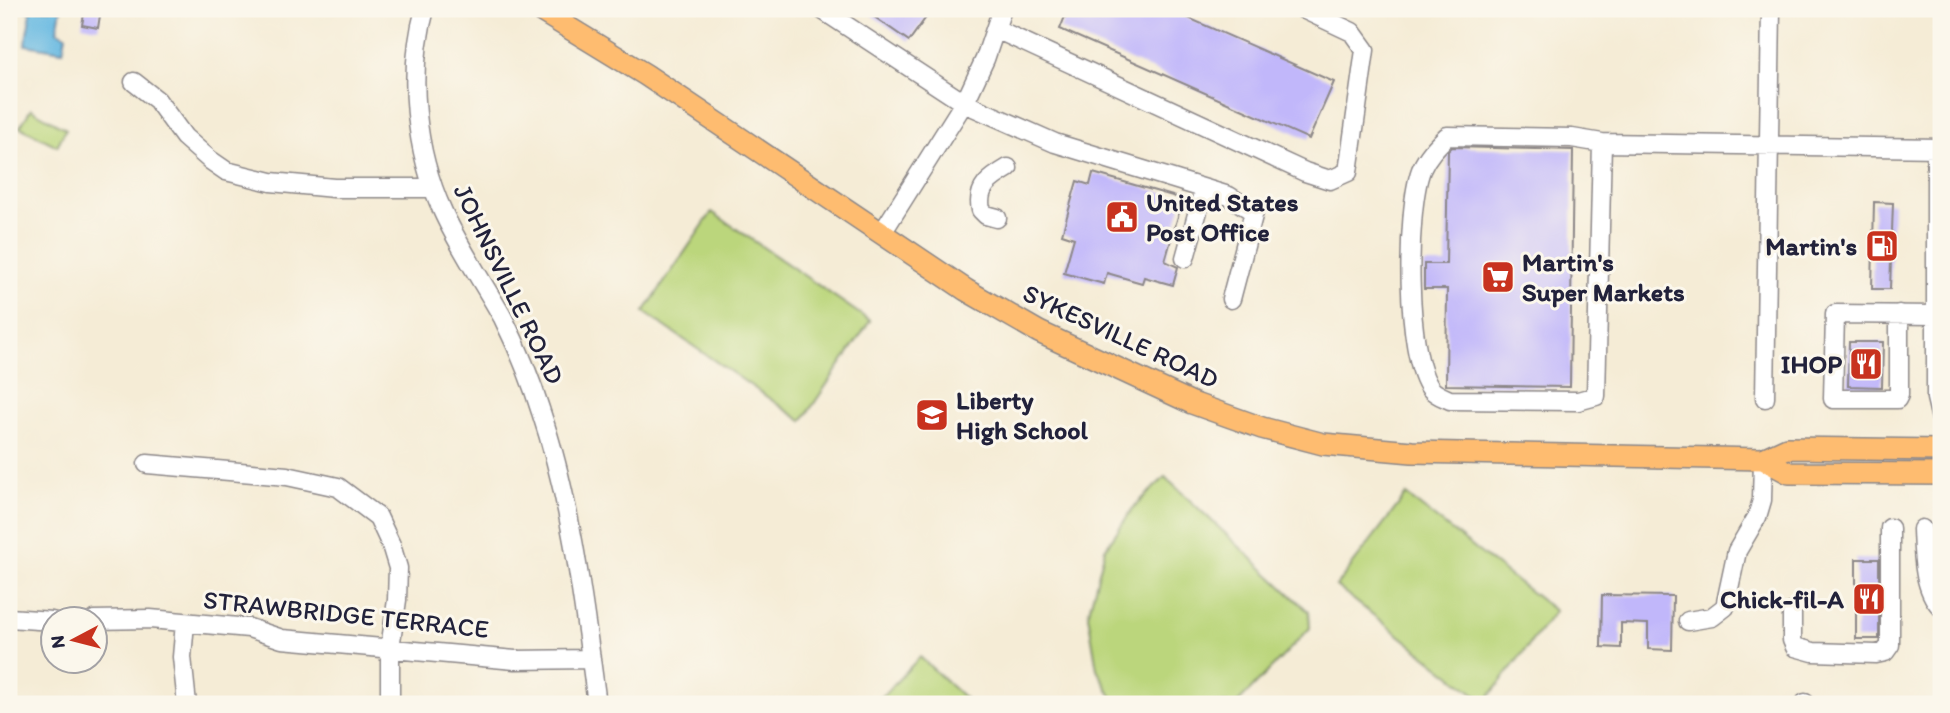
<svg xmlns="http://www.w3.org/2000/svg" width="1950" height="713" font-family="Itim,sans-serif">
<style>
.green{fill:#bbd67b;stroke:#6e7c5b;stroke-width:2}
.water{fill:#65b8e1;stroke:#446d8e;stroke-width:2}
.building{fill:#c1b7fa}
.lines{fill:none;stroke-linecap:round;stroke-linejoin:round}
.minor-casing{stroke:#8c8788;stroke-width:21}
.major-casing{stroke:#8c8788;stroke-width:24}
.minor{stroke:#fff;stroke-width:18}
.major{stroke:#febc70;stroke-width:21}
.labels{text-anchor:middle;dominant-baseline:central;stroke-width:6;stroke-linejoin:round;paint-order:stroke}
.poi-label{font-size:26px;font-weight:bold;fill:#22223b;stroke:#fbf7ec;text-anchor:start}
.street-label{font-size:26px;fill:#22223b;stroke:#fbf7ec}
</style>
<rect width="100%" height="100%" fill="#fbf7ec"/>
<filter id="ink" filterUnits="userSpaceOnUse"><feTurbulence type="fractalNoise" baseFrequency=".0143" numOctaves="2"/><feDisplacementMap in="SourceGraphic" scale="14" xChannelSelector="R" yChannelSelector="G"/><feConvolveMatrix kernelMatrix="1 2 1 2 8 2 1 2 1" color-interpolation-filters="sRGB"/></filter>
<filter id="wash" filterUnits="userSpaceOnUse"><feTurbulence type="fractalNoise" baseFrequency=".00686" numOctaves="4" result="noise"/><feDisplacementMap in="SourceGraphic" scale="28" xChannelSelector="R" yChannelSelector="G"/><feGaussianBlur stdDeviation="1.57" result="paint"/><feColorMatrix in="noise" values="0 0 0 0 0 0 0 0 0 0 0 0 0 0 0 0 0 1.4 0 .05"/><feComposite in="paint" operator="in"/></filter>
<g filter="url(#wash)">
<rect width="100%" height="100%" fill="#f5ecd6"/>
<!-- green -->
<path class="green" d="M 31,109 L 66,129 L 57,146 L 20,127 Z
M 712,212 L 870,321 L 802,421 L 644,312 Z
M 1165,477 L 1309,612 L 1310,628 L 1237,704 L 1116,704 L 1097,669 L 1088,615 L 1105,549 L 1134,507 Z
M 1406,495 L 1555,611 L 1485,702 L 1336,586 Z
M 920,657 L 971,704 L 875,704 Z"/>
<!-- water -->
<path class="water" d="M 22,9 L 61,9 L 57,31 L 66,35 L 63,51 L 25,45 L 31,12 Z"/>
<g id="blocks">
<!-- building -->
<path class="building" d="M 85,9 L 101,9 L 98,28 L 82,25 Z
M 863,9 L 932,9 L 909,41 Z
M 1068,9 L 1168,9 L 1334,82 L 1309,139 L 1060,29 Z
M 1452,147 L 1573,150 L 1570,387 L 1446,385 L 1447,289 L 1424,289 L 1424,264 L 1446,264 L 1448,151 Z
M 1093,173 L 1183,199 L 1165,261 L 1178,267 L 1173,285 L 1144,277 L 1142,283 L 1107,273 L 1104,284 L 1064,273 L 1074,238 L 1062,234 L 1077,181 L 1090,185 Z
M 1874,202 L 1893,203 L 1890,289 L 1872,289 Z
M 1849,342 L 1883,342 L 1882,387 L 1848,386 Z
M 1856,559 L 1879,559 L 1879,639 L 1856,639 Z
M 1602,595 L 1673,596 L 1672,650 L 1648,649 L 1648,624 L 1621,623 L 1621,648 L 1601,647 Z"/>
</g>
</g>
<g filter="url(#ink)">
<use href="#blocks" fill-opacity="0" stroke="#8c8788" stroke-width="2"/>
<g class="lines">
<defs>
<path id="minor" d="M 425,9 C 407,73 415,151 443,212 C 460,249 483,282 503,318 C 518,348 531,380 541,412 C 572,504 584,608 597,704
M 821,9 L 964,103 L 1055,143 L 1229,196 L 1254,212 L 1231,299
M 996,29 L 1305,172 L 1330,180 L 1348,172 L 1365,50 L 1352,32 L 1303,9
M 134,82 L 157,100 L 184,137 L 210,160 L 226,171 L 271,182 L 334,188 L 433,188
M 1602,143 L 1596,396 L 1578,401 L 1450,400 C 1443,397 1436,395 1431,389 C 1405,356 1406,210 1421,170 C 1427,156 1436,147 1447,136 L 1572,138 L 1602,143 L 1941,148
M 1936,148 L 1936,398 L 1941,419
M 997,218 L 986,215 L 981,210 C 976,187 991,178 1008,168
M 882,233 L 967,98 L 985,59 L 1002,9
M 1185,258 L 1204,189
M 1899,314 L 1899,395 L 1897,399 L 1833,399 L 1835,314 L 1936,315
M 1765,398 L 1771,9
M 147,464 L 287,476 L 338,487 L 378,517 L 391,545 L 398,568 L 397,600 L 390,648 L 390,704
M 1922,529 C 1923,554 1923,589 1941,607
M 1792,612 L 1792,640 L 1795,647 L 1813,652 L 1876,654 L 1885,652 L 1890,645 L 1890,528
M 9,618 L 52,621
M 94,620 L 150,619 L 249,628 L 282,639 L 515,660 L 591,659
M 1688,621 L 1712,617 L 1725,607 L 1737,551 L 1757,517 L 1762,500 L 1763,459
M 185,623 L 182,657 L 187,704
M 1805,703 L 1805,704"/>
<path id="major" d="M 538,9 L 646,75 L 966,290 L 1039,332 L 1192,403 L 1262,428 L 1323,444 L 1412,452 L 1763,459 L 1787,448 L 1941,450
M 1763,459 L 1789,473 L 1941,474"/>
</defs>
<!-- minor casing -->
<use href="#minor" class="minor-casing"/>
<!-- major casing -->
<use href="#major" class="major-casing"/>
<!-- minor -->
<use href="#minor" class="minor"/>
<!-- major -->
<use href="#major" class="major"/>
</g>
</g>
<!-- icons -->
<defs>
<symbol id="civic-square" viewBox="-11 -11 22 22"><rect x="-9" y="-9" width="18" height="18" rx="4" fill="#c8321e" stroke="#fbf7ec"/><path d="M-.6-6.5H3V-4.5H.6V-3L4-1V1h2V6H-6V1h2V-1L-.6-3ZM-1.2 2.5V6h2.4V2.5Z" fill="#fff"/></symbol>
<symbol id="fuel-square" viewBox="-11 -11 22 22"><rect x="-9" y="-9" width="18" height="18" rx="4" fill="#c8321e" stroke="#fbf7ec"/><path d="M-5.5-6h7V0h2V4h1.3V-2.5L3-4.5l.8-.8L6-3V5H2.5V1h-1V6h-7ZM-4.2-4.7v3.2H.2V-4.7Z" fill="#fff"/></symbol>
<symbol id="supermarket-square" viewBox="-11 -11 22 22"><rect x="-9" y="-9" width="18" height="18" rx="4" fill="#c8321e" stroke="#fbf7ec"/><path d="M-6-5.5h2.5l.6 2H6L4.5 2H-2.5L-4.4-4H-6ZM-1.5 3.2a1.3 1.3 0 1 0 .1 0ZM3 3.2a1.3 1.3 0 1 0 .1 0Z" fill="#fff"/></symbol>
<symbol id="restaurant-square" viewBox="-11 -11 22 22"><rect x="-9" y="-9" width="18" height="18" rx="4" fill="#c8321e" stroke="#fbf7ec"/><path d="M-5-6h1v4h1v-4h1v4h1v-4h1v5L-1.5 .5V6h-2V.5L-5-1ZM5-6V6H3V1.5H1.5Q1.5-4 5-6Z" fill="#fff"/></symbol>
<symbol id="school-square" viewBox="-11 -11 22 22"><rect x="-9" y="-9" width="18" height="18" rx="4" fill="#c8321e" stroke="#fbf7ec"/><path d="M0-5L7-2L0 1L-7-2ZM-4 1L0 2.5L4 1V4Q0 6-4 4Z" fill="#fff"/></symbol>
</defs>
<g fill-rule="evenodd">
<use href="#civic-square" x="1103" y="198" width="38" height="38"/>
<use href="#fuel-square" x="1863" y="227" width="38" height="38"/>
<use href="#supermarket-square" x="1479" y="258" width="38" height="38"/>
<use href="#restaurant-square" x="1847" y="345" width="38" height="38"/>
<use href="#school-square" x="913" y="396" width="38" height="38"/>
<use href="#restaurant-square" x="1850" y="580" width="38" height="38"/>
</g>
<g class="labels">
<!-- poi labels -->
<g class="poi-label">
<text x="1146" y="202">United States<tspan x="1146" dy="30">Post Office</tspan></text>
<text x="1857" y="246" text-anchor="end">Martin's</text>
<text x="1522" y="262">Martin's<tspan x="1522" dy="30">Super Markets</tspan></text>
<text x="1842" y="364" text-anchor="end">IHOP</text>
<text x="956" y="400">Liberty<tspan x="956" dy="30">High School</tspan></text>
<text x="1844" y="599" text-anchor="end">Chick-fil-A</text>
</g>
<!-- street labels -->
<g class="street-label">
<text transform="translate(509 284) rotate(64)">JOHNSVILLE ROAD</text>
<text transform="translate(1121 336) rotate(25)">SYKESVILLE ROAD</text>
<text transform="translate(346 614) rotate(6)">STRAWBRIDGE TERRACE</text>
</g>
</g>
<!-- margin -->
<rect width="1950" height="713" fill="none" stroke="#fbf7ec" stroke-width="35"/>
<!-- north arrow -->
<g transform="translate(74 640) rotate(263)"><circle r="33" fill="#fbf7ec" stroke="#a4a2a5" stroke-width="2"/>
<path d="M0-5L12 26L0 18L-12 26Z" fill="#c8321e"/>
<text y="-10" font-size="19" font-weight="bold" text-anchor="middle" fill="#22223b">N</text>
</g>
</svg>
